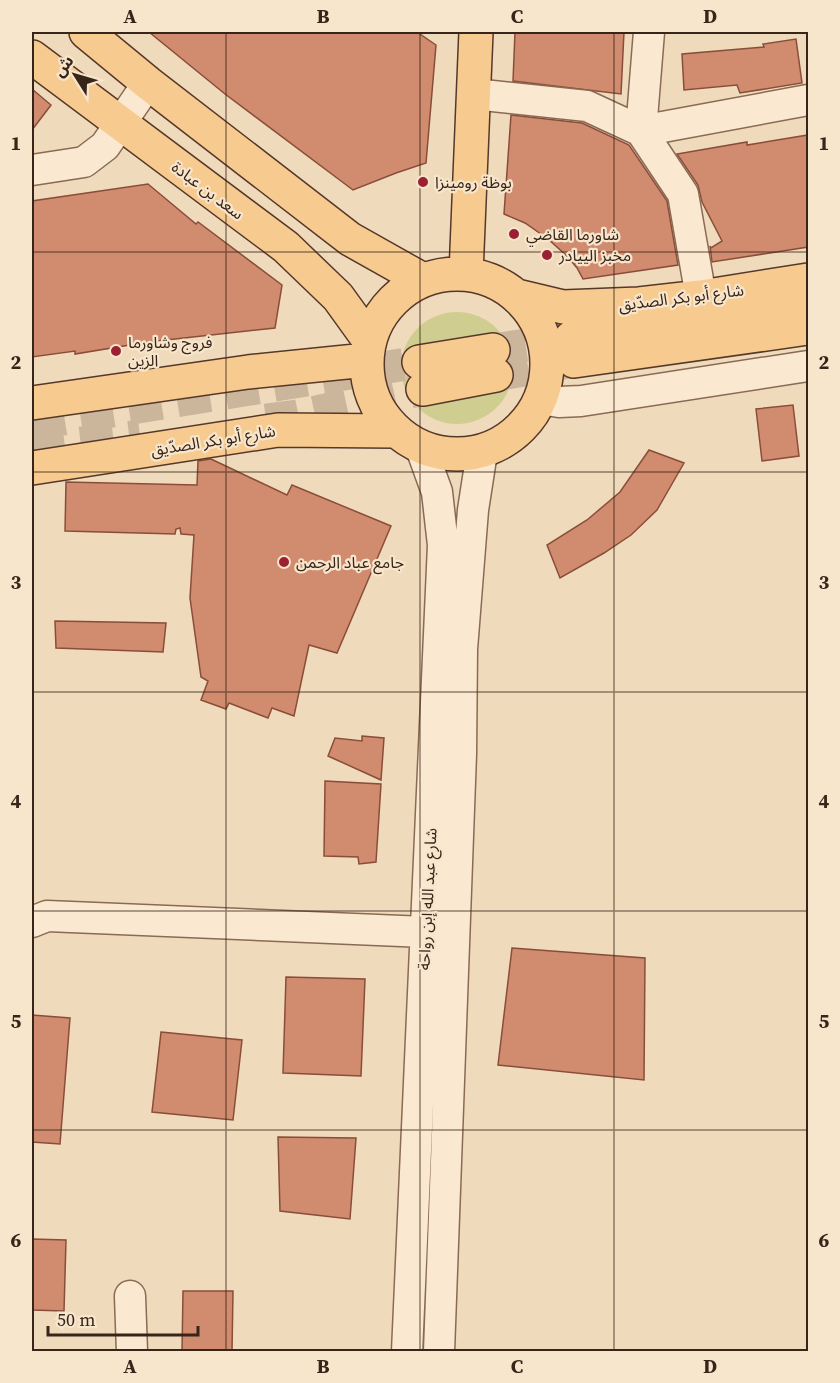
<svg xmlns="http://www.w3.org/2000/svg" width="840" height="1383" font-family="'Source Serif 4','Noto Sans Arabic',serif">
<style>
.green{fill:#cfce90}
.building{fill:#d18b6f;stroke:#894e39;stroke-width:1.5}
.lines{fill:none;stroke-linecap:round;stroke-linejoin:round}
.major-tunnel{stroke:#cbb69c;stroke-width:33;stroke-dasharray:33 16;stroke-linecap:butt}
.minor-casing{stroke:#896a55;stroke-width:33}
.major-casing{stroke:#56382a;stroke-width:36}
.minor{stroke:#fbe8d0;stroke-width:30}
.major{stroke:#f7ca90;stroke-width:33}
.grid{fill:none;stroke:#37251a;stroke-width:1.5;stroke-opacity:0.55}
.poi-dot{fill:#9b2132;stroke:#f7e5cc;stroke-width:2}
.labels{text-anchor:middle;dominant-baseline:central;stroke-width:4.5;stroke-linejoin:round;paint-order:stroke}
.poi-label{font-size:16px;fill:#37251a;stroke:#f7e5cc;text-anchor:start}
.street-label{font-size:16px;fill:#37251a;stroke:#f7e5cc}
.neatline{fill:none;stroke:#37251a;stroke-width:2}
.grid-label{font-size:20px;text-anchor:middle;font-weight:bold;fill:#37251a}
</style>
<rect width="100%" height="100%" fill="#f0dabc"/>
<!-- green -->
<path class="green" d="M401 368a56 56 0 1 1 112 0a56 56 0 1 1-112 0Z"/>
<!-- building -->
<path class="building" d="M 149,32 L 417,32 L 436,45 L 426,163 L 396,173 L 353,190 L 225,94 Z
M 515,32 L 624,32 L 621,94 L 513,81 Z
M 796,39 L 802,83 L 740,93 L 737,85 L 684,90 L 682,54 L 764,47 L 763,44 Z
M 32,89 L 51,105 L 32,130 Z
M 511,115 L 582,123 L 629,145 L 667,201 L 678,265 L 583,279 L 577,268 L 568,257 L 548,239 L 525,223 L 504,214 Z
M 808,135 L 808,247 L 712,262 L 710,246 L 711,248 L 722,241 L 702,202 L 698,185 L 677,154 L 747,142 L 747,145 Z
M 148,184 L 196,224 L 198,222 L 282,285 L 275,328 L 148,342 L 75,354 L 75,351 L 32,357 L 32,201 Z
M 793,405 L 799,456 L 762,461 L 756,409 Z
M 649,450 L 684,463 L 657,510 L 631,535 L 604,553 L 560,578 L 547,545 L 587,520 L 620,492 Z
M 211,459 L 287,495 L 292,485 L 391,526 L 337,653 L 309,645 L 294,716 L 272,708 L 268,718 L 229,703 L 226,709 L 201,700 L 208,681 L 201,677 L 190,598 L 194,535 L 181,534 L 180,528 L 176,529 L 175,534 L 65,531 L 66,482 L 197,485 L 198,461 Z
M 55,621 L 166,623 L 163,652 L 56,648 Z
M 362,736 L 384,738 L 381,780 L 328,756 L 335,738 L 362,741 Z
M 325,781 L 381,784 L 376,862 L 359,864 L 358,857 L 324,856 Z
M 512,948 L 645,958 L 644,1080 L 498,1065 Z
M 286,977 L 365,979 L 361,1076 L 283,1073 Z
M 32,1015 L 70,1018 L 60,1144 L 32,1142 Z
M 161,1032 L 242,1040 L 233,1120 L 152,1112 Z
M 278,1137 L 356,1138 L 350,1219 L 280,1211 Z
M 32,1239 L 66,1240 L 64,1311 L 32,1310 Z
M 183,1291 L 233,1291 L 232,1352 L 182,1352 Z"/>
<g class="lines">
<!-- major-tunnel -->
<path class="major-tunnel" d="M 493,350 L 571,338
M 496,375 L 574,361
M 266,420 L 297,416 L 423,389
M 32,424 L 419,362
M 32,449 L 140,436"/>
<defs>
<path id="minor" d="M 649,32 L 641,131 L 808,100
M 474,94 L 587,106 L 641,131 L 683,194 L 701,297
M 32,170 L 84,162 L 105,146 L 148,83
M 541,399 L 559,402 L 581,401 L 808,366
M 32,922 L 47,916 L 425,932
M 130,1296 L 132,1352
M 407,1352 L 443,545 L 437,492 L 421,448
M 439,1352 L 461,754 L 462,649 L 473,510 L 482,452"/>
<path id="major" d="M 86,32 L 148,83 L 350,239 L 423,280
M 32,57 L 286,247 L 338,297 L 369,340
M367 364a90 90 0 1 1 180 0a90 90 0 1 1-180 0Z
M 466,274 L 476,32
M 517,296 L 563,307 L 639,304 L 701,297 L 808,280
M 571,338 L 808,304
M 574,361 L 808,328
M 419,362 L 493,350
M 423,389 L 496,375
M 32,403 L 248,372 L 366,360
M 32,468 L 278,430 L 395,431"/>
</defs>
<!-- minor casing -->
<use href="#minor" class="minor-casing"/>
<!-- major casing -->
<use href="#major" class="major-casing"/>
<!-- minor -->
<use href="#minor" class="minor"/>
<!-- major -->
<use href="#major" class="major"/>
</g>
<!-- grid -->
<path class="grid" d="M 226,32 L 226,1352M 420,32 L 420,1352M 614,32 L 614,1352M 32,252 L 808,252M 32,472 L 808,472M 32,692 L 808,692M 32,911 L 808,911M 32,1130 L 808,1130"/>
<!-- markers -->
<g class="poi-dot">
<circle cx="423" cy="182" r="6"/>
<circle cx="514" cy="234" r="6"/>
<circle cx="547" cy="255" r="6"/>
<circle cx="116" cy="351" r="6"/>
<circle cx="284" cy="562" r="6"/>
</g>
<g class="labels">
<!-- poi labels -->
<g class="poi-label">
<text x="435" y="182">بوظة رومينزا</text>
<text x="526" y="234">شاورما القاضي</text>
<text x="559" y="255">مخبز الييادر</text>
<text x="128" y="342">فروج وشاورما<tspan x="128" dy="18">الزين</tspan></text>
<text x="296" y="562">جامع عباد الرحمن</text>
</g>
<!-- street labels -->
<g class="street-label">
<text transform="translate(208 190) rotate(37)">سعد بن عبادة</text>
<text transform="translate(681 297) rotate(-7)">شارع أبو بكر الصدّيق</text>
<text transform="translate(213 440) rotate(-9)">شارع أبو بكر الصدّيق</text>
<text transform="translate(427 899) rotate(-87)">شارع عبد الله إبن رواحة</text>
</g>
</g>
<!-- border -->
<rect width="840" height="1383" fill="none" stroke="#f7e5cc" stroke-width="66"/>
<!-- north arrow -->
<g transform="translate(75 75) rotate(307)" stroke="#f7e5cc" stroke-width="4.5" paint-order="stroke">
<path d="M0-4.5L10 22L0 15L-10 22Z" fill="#37251a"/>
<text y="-9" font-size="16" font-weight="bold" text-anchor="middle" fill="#37251a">ش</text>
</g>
<!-- scale -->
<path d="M48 1326v9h150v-9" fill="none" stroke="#37251a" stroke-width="3"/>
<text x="57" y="1326" font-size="18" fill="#37251a" stroke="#f7e5cc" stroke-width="4.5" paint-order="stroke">50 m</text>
<rect x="33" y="33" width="774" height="1317" class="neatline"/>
<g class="grid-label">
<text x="130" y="23">A</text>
<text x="323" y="23">B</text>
<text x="517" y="23">C</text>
<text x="710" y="23">D</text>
<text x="16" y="150">1</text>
<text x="824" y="150">1</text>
<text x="16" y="369">2</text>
<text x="824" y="369">2</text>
<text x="16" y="589">3</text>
<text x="824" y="589">3</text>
<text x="16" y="808">4</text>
<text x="824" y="808">4</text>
<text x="16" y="1028">5</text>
<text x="824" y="1028">5</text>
<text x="16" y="1247">6</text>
<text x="824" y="1247">6</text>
<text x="130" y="1373">A</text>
<text x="323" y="1373">B</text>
<text x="517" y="1373">C</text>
<text x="710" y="1373">D</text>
</g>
</svg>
